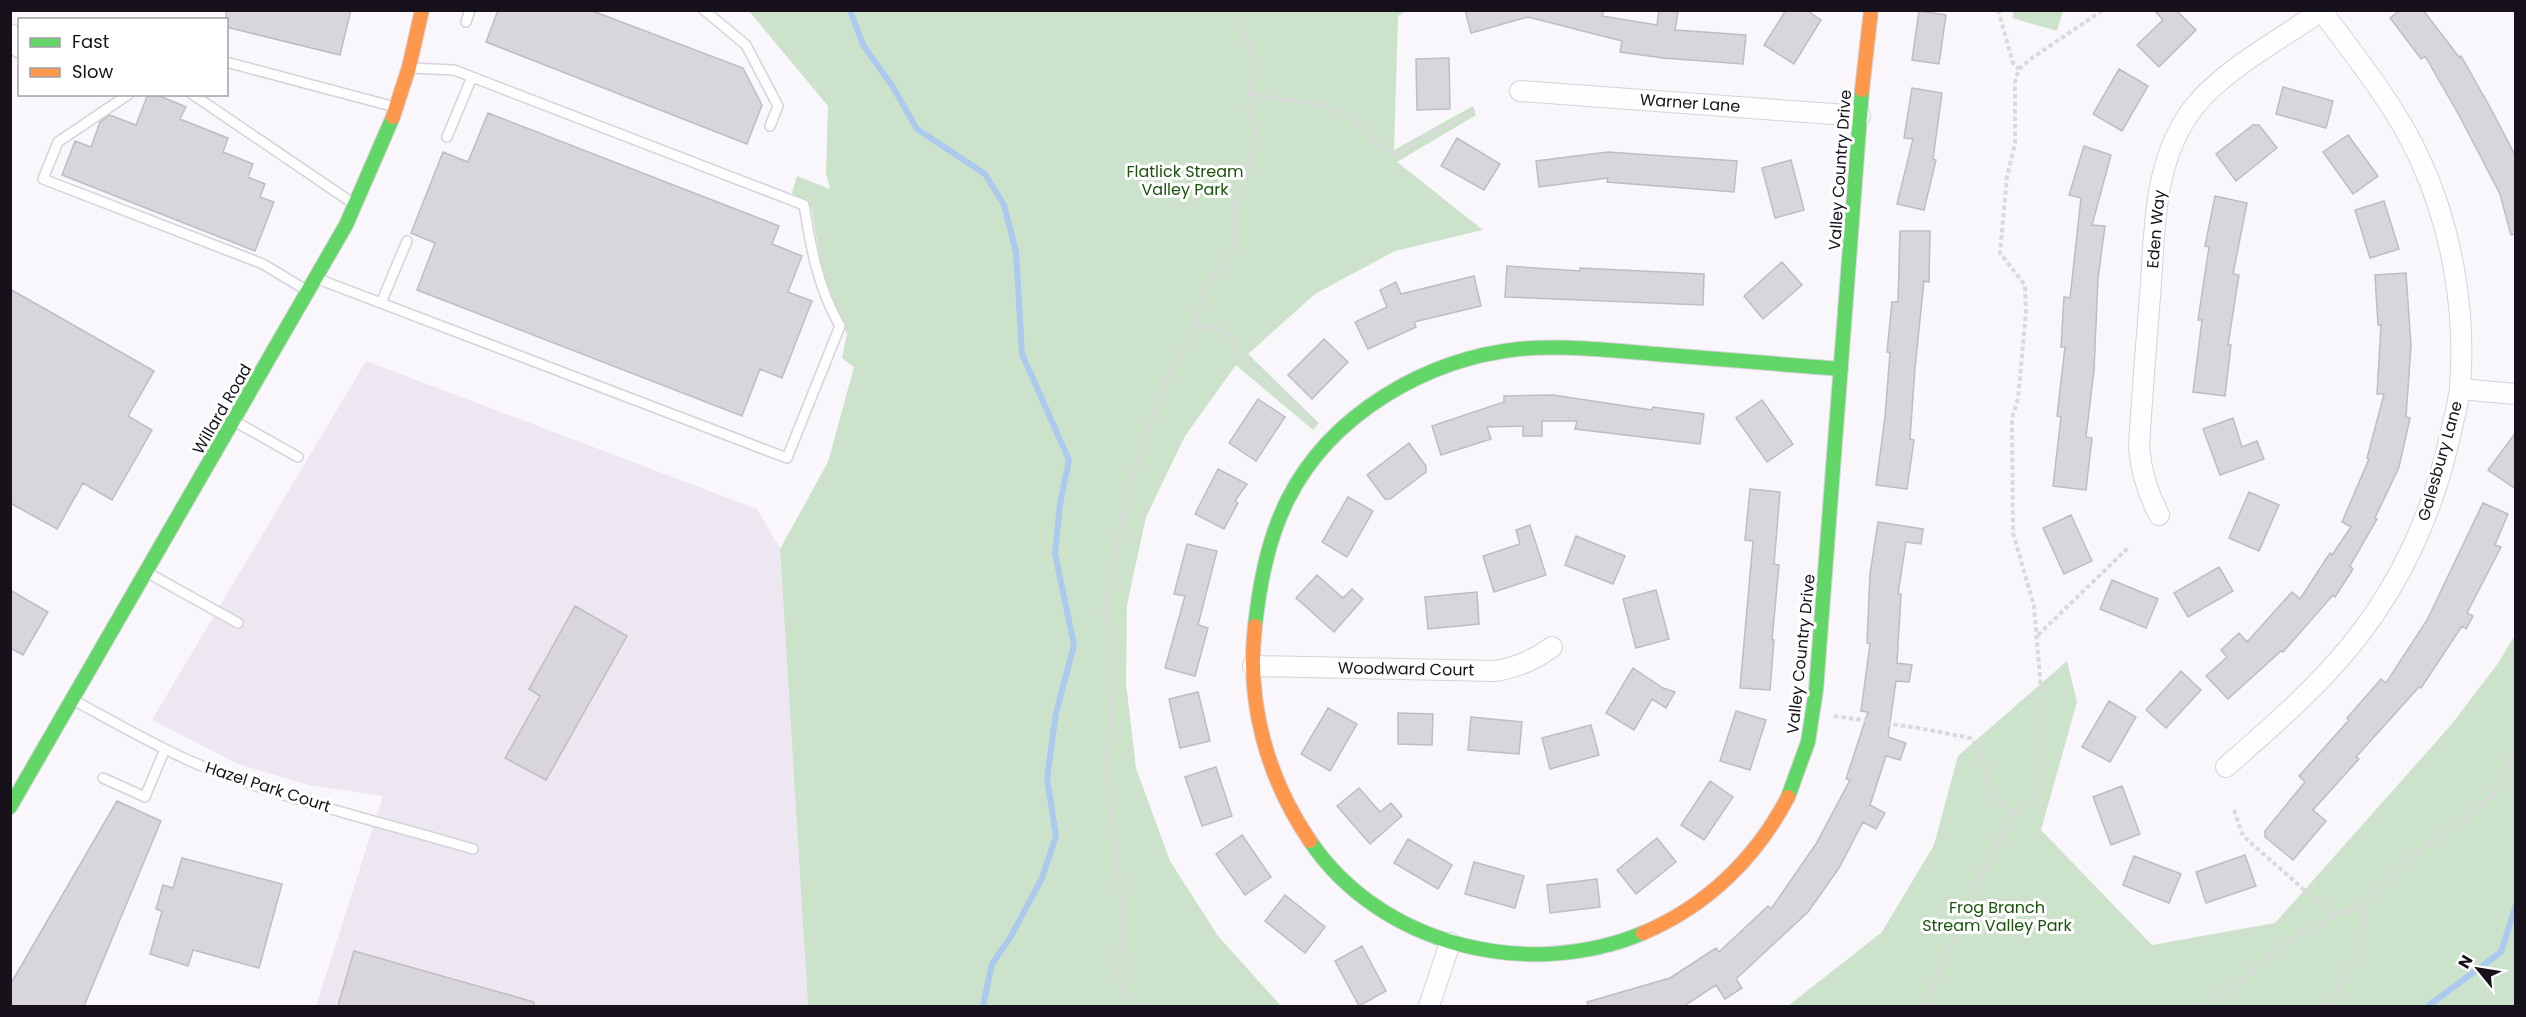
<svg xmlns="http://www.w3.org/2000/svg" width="2526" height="1017" font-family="Poppins,sans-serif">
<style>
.built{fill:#ece7f1}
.green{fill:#cde2ca}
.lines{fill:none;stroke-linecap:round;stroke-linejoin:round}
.stream{stroke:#abcaee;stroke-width:6}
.building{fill:#d8d5dc;stroke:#bfbcc3;stroke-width:1.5}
.lane-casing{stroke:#d5d2d9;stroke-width:12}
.street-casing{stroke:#d5d2d9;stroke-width:22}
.fast-casing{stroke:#d5d2d9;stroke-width:16}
.slow-casing{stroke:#d5d2d9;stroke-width:16}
.path{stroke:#dad9db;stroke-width:4;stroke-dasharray:4.5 3;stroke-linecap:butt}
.lane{stroke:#fefefe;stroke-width:9}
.street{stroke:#fefefe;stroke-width:20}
.fast{stroke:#63d668;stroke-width:14}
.slow{stroke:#ff974d;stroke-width:14}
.labels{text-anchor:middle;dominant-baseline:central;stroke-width:6;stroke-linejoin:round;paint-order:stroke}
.street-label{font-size:16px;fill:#16111b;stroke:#fff}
.park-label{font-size:16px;fill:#19530c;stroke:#fff}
</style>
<rect width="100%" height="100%" fill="#f9f7fb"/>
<!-- built -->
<path class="built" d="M 366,361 L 757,509 L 780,549 L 808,1006 L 316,1006 L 383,796 L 308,785 L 238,764 L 152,720 Z"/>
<!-- green -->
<path class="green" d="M 749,11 L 1406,11 L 1398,16 L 1394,150 L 1473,106 L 1476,115 L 1397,162 L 1483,230 L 1395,251 L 1315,294 L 1248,354 L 1319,423 L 1313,430 L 1236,365 L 1185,436 L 1146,517 L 1127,605 L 1126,683 L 1136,768 L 1170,861 L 1218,936 L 1281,1006 L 808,1006 L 780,549 L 828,462 L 854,367 L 842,358 L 847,334 L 824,281 L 811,207 L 792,193 L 797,176 L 830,189 L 826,173 L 828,106 Z
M 2014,11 L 2014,10 L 2063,11 L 2057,31 L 2012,18 Z
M 2515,635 L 2515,1006 L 1788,1006 L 1882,932 L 1934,845 L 1958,756 L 2067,661 L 2077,702 L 2041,830 L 2152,945 L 2275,923 L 2451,725 L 2499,662 Z"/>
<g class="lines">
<!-- stream -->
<path class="stream" d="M 850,10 L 863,45 L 893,87 L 917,129 L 985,174 L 1004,205 L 1016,252 L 1022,354 L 1069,460 L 1060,504 L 1055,553 L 1074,645 L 1056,713 L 1047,778 L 1056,836 L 1042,878 L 1010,938 L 992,964 L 983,1006
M 2428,1006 L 2501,952 L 2516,905"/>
</g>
<!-- building -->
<path class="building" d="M 226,10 L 351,10 L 340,55 L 226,27 Z
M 498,10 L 590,10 L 743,68 L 762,105 L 747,144 L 486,42 Z
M 1465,10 L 1604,10 L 1602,16 L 1657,25 L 1659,10 L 1678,12 L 1675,30 L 1746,35 L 1743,64 L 1663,58 L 1620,52 L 1622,41 L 1528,17 L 1471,33 Z
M 1786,10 L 1806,10 L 1821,20 L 1794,64 L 1764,45 Z
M 2154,10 L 2176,10 L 2196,30 L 2159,67 L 2137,45 L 2163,20 Z
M 2400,10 L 2423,10 L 2459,57 L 2461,56 L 2491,109 L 2516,157 L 2516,234 L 2511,235 L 2500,194 L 2460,117 L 2425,56 L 2421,59 L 2390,18 Z
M 1919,11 L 1946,15 L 1939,64 L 1912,60 Z
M 1449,58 L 1450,109 L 1417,110 L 1416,59 Z
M 2119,69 L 2148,86 L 2122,131 L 2093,114 Z
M 2283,87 L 2333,101 L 2326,128 L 2276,114 Z
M 1912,88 L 1942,93 L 1933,159 L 1936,160 L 1924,210 L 1897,204 L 1913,139 L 1904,138 Z
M 148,94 L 155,94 L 186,107 L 180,119 L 228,138 L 223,152 L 253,164 L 248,177 L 265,184 L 260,197 L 274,202 L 255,251 L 62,175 L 75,141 L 91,147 L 100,122 L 110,115 L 136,125 Z
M 488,113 L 779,226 L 772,244 L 802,256 L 788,292 L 812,301 L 782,378 L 760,369 L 742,416 L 417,290 L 435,243 L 411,233 L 443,152 L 468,162 Z
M 2253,125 L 2259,125 L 2277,148 L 2236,181 L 2216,154 Z
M 2348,135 L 2378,176 L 2353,194 L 2323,152 Z
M 1457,138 L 1500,164 L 1484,190 L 1441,166 Z
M 2084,146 L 2111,155 L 2092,225 L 2105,226 L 2098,278 L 2094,370 L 2086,437 L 2092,438 L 2086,490 L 2053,486 L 2061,417 L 2057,416 L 2065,347 L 2061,347 L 2064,297 L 2070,298 L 2081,198 L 2069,195 Z
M 1608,152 L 1737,161 L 1734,192 L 1607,182 L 1608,178 L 1539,187 L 1536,161 Z
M 1791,160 L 1804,210 L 1775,218 L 1762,168 Z
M 2215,196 L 2247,203 L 2233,274 L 2239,275 L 2228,345 L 2231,345 L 2225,396 L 2193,392 L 2202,320 L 2198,320 L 2209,247 L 2205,246 Z
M 2384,201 L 2399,249 L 2370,258 L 2355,210 Z
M 1900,231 L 1930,231 L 1929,282 L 1924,281 L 1915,368 L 1910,439 L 1914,440 L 1907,489 L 1876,485 L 1885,417 L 1890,353 L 1887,352 L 1892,302 L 1898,302 Z
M 1782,262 L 1802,285 L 1763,319 L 1744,296 Z
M 1507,266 L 1580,271 L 1580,268 L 1704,274 L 1703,305 L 1505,297 Z
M 2406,273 L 2411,345 L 2406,417 L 2410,418 L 2399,467 L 2375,518 L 2377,519 L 2350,566 L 2353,569 L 2335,597 L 2333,595 L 2283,652 L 2281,651 L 2228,699 L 2206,676 L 2227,657 L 2221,650 L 2239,633 L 2247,642 L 2292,592 L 2300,599 L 2330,553 L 2332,555 L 2351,527 L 2342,522 L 2369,459 L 2367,458 L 2384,394 L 2377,394 L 2381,325 L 2378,325 L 2375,275 Z
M 1474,276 L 1481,306 L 1414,322 L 1416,327 L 1368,349 L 1355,322 L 1387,307 L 1380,290 L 1396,282 L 1401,294 Z
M 10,289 L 154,371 L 128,416 L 152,430 L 112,500 L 83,483 L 57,529 L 10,503 Z
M 1324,339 L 1348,362 L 1312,399 L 1288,375 Z
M 1553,395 L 1652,410 L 1653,407 L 1704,414 L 1700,444 L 1575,429 L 1577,421 L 1542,421 L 1542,436 L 1523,436 L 1523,426 L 1487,427 L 1491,439 L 1441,455 L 1432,426 L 1504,402 L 1504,396 Z
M 1258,399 L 1285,417 L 1256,461 L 1229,443 Z
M 1762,400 L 1793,444 L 1767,462 L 1736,418 Z
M 2233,418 L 2242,447 L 2257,441 L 2264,459 L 2220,475 L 2203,429 Z
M 2516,432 L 2516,489 L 2488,470 Z
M 1409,443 L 1426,466 L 1426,472 L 1390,499 L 1385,499 L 1367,475 Z
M 1218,469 L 1247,484 L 1235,501 L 1238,503 L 1224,529 L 1195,514 Z
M 1750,489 L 1780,492 L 1774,564 L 1779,565 L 1772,640 L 1774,640 L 1770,690 L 1740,688 L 1753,541 L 1745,540 Z
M 2249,492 L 2279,505 L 2259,551 L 2229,538 Z
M 1348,497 L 1373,511 L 1347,557 L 1322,542 Z
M 2483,503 L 2508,514 L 2495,545 L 2501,547 L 2467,613 L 2473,616 L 2466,629 L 2462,626 L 2421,688 L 2419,687 L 2356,757 L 2359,759 L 2313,810 L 2326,821 L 2293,860 L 2265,837 L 2265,831 L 2305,782 L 2299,776 L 2349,720 L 2347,718 L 2381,679 L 2386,683 L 2427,620 Z
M 2071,515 L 2092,561 L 2064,574 L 2043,528 Z
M 1878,522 L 1923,529 L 1921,544 L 1906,542 L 1898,594 L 1901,594 L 1897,663 L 1912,665 L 1909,682 L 1896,681 L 1888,737 L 1906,743 L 1900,760 L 1886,756 L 1870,805 L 1885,813 L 1876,829 L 1863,822 L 1839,868 L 1808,912 L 1736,979 L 1742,988 L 1725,999 L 1716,985 L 1684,1006 L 1588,1006 L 1587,1002 L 1670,978 L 1716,948 L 1719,952 L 1768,906 L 1771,909 L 1816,844 L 1850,780 L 1846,779 L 1868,712 L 1861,711 L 1870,644 L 1867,643 L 1870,574 Z
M 1530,525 L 1546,575 L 1494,592 L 1483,556 L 1520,544 L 1516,530 Z
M 1576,536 L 1625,556 L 1613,584 L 1565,565 Z
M 1187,544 L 1217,551 L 1198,625 L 1208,628 L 1195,676 L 1165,668 L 1185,596 L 1174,594 Z
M 2219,567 L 2233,591 L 2188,617 L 2174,593 Z
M 1317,575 L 1343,598 L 1352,589 L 1363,599 L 1334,632 L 1296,598 Z
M 2112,580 L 2158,599 L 2146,628 L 2100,609 Z
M 10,590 L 48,612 L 23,655 L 10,648 Z
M 1656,590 L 1669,639 L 1636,648 L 1623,599 Z
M 1477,592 L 1479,624 L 1428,629 L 1425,597 Z
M 575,606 L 627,636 L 546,780 L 505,758 L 540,696 L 529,689 Z
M 1633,668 L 1663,688 L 1675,692 L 1666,708 L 1652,699 L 1634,730 L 1606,713 Z
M 2181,671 L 2201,690 L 2166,728 L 2146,710 Z
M 1198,692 L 1210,741 L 1180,748 L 1169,699 Z
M 2109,701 L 2136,717 L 2110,762 L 2082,747 Z
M 1328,708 L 1357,724 L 1330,771 L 1301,754 Z
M 1736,711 L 1766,720 L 1750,770 L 1720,761 Z
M 1398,713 L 1433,714 L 1432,745 L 1398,744 Z
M 1471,717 L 1522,722 L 1519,754 L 1468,750 Z
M 1591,725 L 1599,755 L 1550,769 L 1542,738 Z
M 1216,767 L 1232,816 L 1202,826 L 1185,777 Z
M 1710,781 L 1733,797 L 1704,840 L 1681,825 Z
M 2122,786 L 2140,834 L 2111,845 L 2093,797 Z
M 1359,788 L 1380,812 L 1391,803 L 1402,816 L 1370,844 L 1337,806 Z
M 117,801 L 161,821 L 84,1006 L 10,1006 L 10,985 Z
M 1242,835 L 1271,877 L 1245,895 L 1216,854 Z
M 1657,838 L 1676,862 L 1636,894 L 1617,870 Z
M 1408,839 L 1452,865 L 1438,889 L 1394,863 Z
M 2245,855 L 2256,886 L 2206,903 L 2196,872 Z
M 2134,856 L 2181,874 L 2169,903 L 2123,885 Z
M 182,858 L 282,884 L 259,968 L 193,950 L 188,966 L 150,954 L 162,911 L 156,909 L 163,885 L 173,888 Z
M 1474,862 L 1524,876 L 1515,908 L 1465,894 Z
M 1597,879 L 1600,907 L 1550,913 L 1547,885 Z
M 1285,895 L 1325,927 L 1305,953 L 1265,921 Z
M 1362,946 L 1386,991 L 1359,1006 L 1335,961 Z
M 354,951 L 534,1002 L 534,1006 L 338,1006 Z"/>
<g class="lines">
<defs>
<path id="lane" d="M 704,10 L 746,45 L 778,106 L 770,126
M 466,22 L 470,10
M 226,62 L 395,107
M 129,94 L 58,142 L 43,179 L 263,264 L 306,290
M 192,94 L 354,204
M 447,137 L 472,77
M 318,279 L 787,458 L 840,326 C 818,288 811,248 804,205 L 454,70 L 411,68
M 381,303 L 407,241
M 236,422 L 298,457
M 148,573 L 238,623
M 75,701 C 116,723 155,746 197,764 C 285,800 382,822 473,849
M 103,778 L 145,797 L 165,749"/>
<path id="street" d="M 10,34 L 20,48
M 1520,91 L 1860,116
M 2460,389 L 2516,394
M 2159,515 C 2147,492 2141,472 2139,447 C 2142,396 2146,346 2150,296 C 2155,232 2152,161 2194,107 C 2223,70 2281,39 2321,11
M 1253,666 L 1495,671 C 1518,667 1534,660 1552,647
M 2226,767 C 2270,728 2315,690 2352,644 C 2403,581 2436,505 2452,427 C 2455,414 2459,400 2460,387 C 2466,310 2452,228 2419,157 C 2394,104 2356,57 2321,10
M 1429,1006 L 1450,943"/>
<path id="fast" d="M 1255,626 C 1260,582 1268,539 1288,499 C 1331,414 1426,359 1519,349 C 1564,345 1610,350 1655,354 C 1717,359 1779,364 1841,369
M 1788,797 L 1808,742 L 1816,690 L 1862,90
M 10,807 L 346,225 L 393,117
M 1310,841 C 1381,946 1528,981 1643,933"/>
<path id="slow" d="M 1862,90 L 1871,10
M 393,117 L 409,67 L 422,10
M 1255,626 C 1246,702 1267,778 1310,841
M 1643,933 C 1707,906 1756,858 1788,797"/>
</defs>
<!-- lane casing -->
<use href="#lane" class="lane-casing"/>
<!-- street casing -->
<use href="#street" class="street-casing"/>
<!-- fast casing -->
<use href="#fast" class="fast-casing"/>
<!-- slow casing -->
<use href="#slow" class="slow-casing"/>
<!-- path -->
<path class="path" d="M 1998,10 L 2013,63 L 2019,69
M 1251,95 C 1282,100 1322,99 1350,118 C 1369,131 1369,146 1396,154 L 1477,109
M 1196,326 L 1221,329 L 1231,336 L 1240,356 L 1315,425
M 2038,635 L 2128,548
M 1834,716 L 1919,728 L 1970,738 L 1980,748 L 1989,789 L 1994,797 L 2014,814
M 2234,810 L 2243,836 L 2334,916
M 1138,1006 L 1121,987 L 1118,978 L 1121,944 L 1121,898 L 1105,756 L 1112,726 L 1112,702 L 1108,680 L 1111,630 L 1104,612 L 1128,492 L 1152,418 L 1167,377 L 1196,326 L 1202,295 L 1234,250 L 1234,206 L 1251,159 L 1256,130 L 1248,107 L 1254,68 L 1252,52 L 1241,23 L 1231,10
M 1930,1006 L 1930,994 L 1988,860 L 2014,814 L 2034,800 L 2041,781 L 2042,703 L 2034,606 L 2013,533 L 2012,418 L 2018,399 L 2026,312 L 2025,285 L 2000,253 L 2007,176 L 2015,144 L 2015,81 L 2019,69 L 2032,58 L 2103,10
M 2204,1006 L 2245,977 L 2276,949 L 2334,916 L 2363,905 L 2409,858 L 2459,823 L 2492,796 L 2516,746
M 2333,1006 L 2342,978 L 2360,951 L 2364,927 L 2363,905"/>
<!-- lane -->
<use href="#lane" class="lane"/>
<!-- street -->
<use href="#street" class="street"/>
<!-- fast -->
<use href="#fast" class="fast"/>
<!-- slow -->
<use href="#slow" class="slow"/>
</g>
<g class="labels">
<!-- street labels -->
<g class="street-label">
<text transform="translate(1690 103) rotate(4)">Warner Lane</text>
<text transform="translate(1840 170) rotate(-86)">Valley Country Drive</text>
<text transform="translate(2156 229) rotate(-85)">Eden Way</text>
<text transform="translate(222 409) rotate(-60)">Willard Road</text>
<text transform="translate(2440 461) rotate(-74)">Galesbury Lane</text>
<text transform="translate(1801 654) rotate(-84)">Valley Country Drive</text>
<text transform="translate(1406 669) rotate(1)">Woodward Court</text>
<text transform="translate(268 787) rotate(18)">Hazel Park Court</text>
</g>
<!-- park labels -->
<g class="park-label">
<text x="1185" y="171">Flatlick Stream<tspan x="1185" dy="18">Valley Park</tspan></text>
<text x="1997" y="907">Frog Branch<tspan x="1997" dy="18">Stream Valley Park</tspan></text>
</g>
</g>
<!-- border -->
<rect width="2526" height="1017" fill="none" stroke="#16111b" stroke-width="24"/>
<!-- legend -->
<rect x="18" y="18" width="210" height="78" fill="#ffffff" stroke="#a2a0a4" stroke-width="1.5"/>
<rect x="30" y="38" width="30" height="9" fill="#63d668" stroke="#a2a0a4" stroke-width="1.5"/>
<text x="72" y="48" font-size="18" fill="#16111b">Fast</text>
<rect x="30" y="68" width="30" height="9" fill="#ff974d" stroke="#a2a0a4" stroke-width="1.5"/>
<text x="72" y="78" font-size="18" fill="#16111b">Slow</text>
<!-- north arrow -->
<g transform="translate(2478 969) rotate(300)" stroke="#ffffff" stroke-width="4.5" paint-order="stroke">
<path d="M0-4.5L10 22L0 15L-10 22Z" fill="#16111b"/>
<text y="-9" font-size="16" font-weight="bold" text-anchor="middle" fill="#16111b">N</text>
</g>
</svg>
